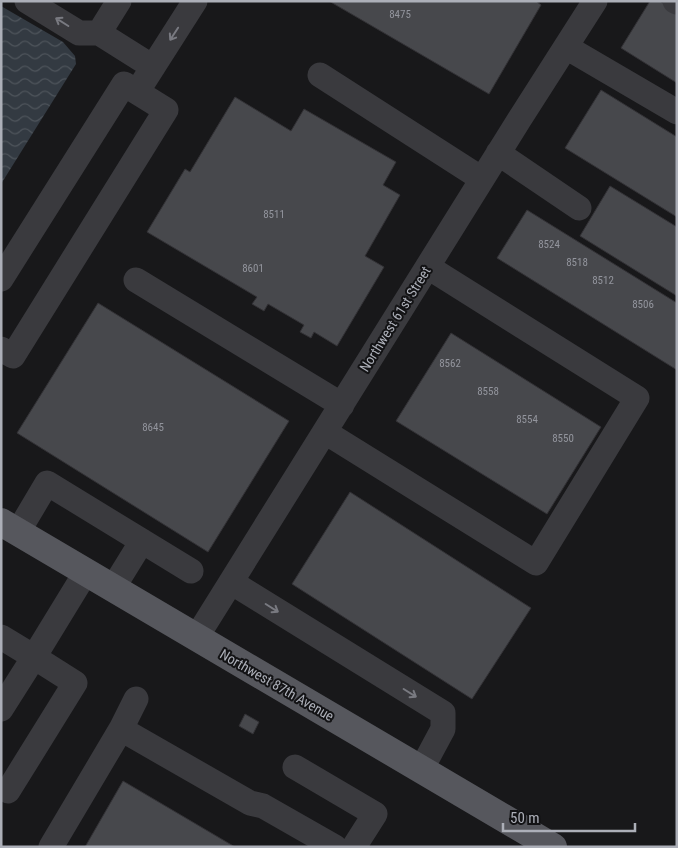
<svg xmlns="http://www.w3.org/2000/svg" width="678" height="848" font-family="'Roboto Condensed',sans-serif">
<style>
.water{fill:url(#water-waves)}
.building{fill:#47484c;stroke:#333236}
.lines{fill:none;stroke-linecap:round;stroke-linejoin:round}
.minor{stroke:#3a3a3e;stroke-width:25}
.major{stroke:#56575d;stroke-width:28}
.oneway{stroke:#797a81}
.labels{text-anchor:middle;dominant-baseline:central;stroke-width:4;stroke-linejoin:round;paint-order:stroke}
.number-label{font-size:11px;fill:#93959d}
.street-label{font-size:14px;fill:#acafb8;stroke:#131315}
</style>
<defs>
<pattern id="water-waves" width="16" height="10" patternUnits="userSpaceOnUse" patternTransform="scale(1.25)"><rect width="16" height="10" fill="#333a42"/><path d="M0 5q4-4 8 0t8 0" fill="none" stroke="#4e545b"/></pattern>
</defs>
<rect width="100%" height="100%" fill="#18181a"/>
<!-- water -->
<path class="water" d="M 1,6 L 63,42 L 75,56 L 76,64 L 1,184 Z"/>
<!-- building -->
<path class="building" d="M 329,1 L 536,1 L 541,5 L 489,94 Z
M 650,1 L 660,1 L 677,12 L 677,83 L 621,48 Z
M 601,90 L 677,137 L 677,217 L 565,148 Z
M 235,97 L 291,131 L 304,109 L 396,162 L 383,185 L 400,195 L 365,256 L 384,267 L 337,346 L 314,332 L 311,338 L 300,332 L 304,325 L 268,304 L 264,311 L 252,304 L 257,297 L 147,232 L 185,169 L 190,172 Z
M 610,186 L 677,227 L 677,296 L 580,236 Z
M 527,210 L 677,303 L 677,370 L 497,258 Z
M 98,303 L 289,421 L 208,552 L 17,433 Z
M 451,333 L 601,427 L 547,514 L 396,421 Z
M 350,492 L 531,608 L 472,699 L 292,584 Z
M 245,714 L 259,722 L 253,734 L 239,726 Z
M 123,781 L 235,847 L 85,847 Z"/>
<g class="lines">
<!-- minor -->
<path class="minor" d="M 27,1 L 79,33 L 99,33 L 153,67
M 675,1 L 677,2
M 99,33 L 119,1
M 566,47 L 677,112
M 320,75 L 482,179
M 144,81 L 195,1
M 498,153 L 579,208
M 1,279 L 124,84 L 166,110 L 13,356 L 1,349
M 136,280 L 342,405
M 325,432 L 536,563 L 637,398 L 428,267
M 18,532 L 47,483 L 191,571
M 231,582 L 443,713 L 443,729 L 421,770
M 113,588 L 142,541
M 1,637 L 34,657 L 86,572
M 196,638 L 519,120 L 595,1
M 1,709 L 34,657 L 75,683 L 8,791
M 121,729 L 136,699
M 295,767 L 375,814 L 354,847
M 51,847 L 121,729 L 250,803 L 263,806 L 335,847"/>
<!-- major -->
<path class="major" d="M 1,522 L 553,847"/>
</g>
<!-- one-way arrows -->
<defs><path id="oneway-shaft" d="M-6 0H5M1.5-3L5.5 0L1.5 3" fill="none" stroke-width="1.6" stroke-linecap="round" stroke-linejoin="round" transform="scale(1.25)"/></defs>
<g class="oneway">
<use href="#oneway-shaft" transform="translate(62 22) rotate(-148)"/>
<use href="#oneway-shaft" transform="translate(174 34) rotate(123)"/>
<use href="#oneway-shaft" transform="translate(272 608) rotate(32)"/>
<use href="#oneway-shaft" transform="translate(410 693) rotate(32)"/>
</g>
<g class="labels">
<!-- number labels -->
<g class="number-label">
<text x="400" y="14">8475</text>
<text x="274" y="214">8511</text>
<text x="549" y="244">8524</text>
<text x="577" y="262">8518</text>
<text x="253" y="268">8601</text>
<text x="603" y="280">8512</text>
<text x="643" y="304">8506</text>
<text x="450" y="363">8562</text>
<text x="488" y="391">8558</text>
<text x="527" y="419">8554</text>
<text x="153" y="427">8645</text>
<text x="563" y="438">8550</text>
</g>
<!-- street labels -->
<g class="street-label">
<text transform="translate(395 319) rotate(-58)">Northwest 61st Street</text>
<text transform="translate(277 685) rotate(30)">Northwest 87th Avenue</text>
</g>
</g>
<!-- border -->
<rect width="678" height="848" fill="none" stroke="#acafb8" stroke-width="5"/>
<!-- scale -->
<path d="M503 823v8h132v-8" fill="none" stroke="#acafb8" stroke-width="2.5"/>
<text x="510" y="823" font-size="15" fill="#acafb8" stroke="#131315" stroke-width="4" paint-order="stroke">50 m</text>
</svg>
